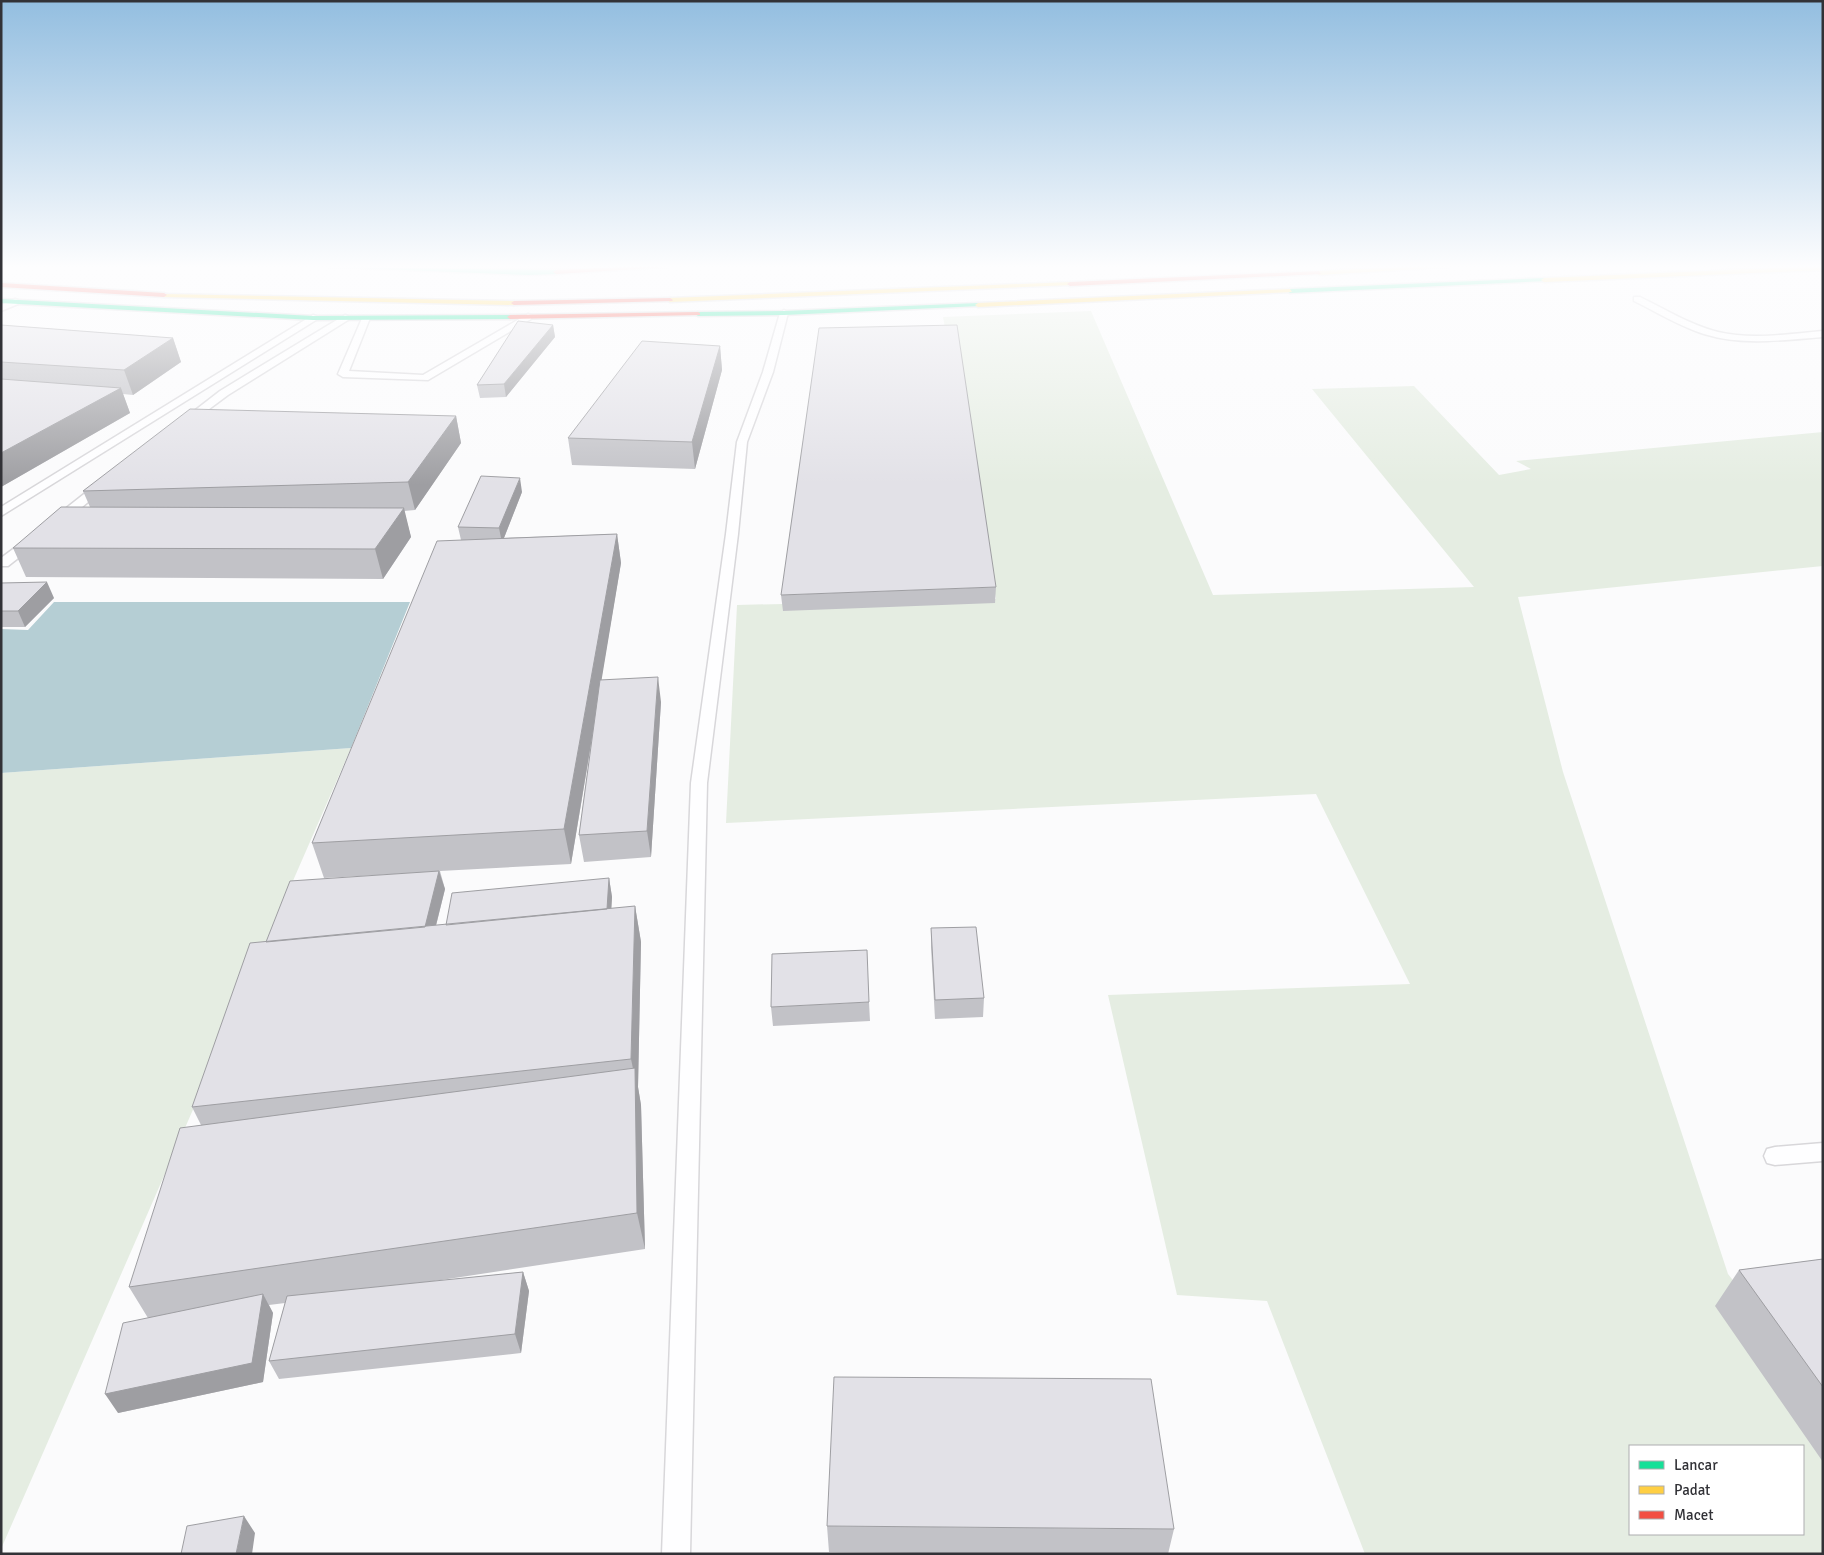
<svg xmlns="http://www.w3.org/2000/svg" width="1824" height="1555" font-family="Signika,sans-serif">
<style>
.green{fill:#e5ede2;fill-rule:evenodd}
.water{fill:#b5ced4}
.lines{fill:none;stroke-linecap:round;stroke-linejoin:round}
.lane-casing{stroke:#d8d7da;stroke-width:3}
.fast-casing{stroke:#d8d7da;stroke-width:3}
.slow-casing{stroke:#d8d7da;stroke-width:3}
.jam-casing{stroke:#d8d7da;stroke-width:3}
.lane{fill:#fefeff;fill-rule:evenodd}
.fast{fill:#16e098;fill-rule:evenodd}
.slow{fill:#ffcf43;fill-rule:evenodd}
.jam{fill:#f24e42;fill-rule:evenodd}
.wall{fill:#c2c2c7}
.shaded-wall{fill:#9e9ea2}
.building{fill:#e2e1e7;stroke:#9e9ea2}
</style>
<rect width="100%" height="100%" fill="#fbfbfc"/>
<!-- green -->
<path class="green" d="M 1091,311 L 1213,595 L 1474,587 L 1312,389 L 1414,386 L 1499,475 L 1531,469 L 1516,461 L 1823,432 L 1823,566 L 1518,597 L 1563,772 L 1728,1274 L 1823,1395 L 1823,1554 L 1365,1554 L 1267,1301 L 1177,1295 L 1108,995 L 1410,984 L 1316,794 L 726,823 L 737,605 L 996,599 L 943,317 ZM 1630,1446 L 1803,1446 L 1803,1534 L 1630,1534 Z
M 351,748 L 1,1549 L 1,773 Z"/>
<!-- water -->
<path class="water" d="M 54,602 L 410,602 L 351,748 L 1,773 L 1,629 L 28,630 Z"/>
<g class="lines">
<defs>
<path id="lane" d="M 1634,297 L 1640,297 C 1665,309 1690,325 1718,332 C 1752,340 1788,334 1823,331 L 1823,337 C 1783,340 1743,346 1704,334 C 1679,326 1657,312 1634,301 Z
M 15,299 L 18,300 L 18,304 L 1,311 L 1,305 Z
M 784,310 L 788,313 L 773,372 L 747,442 L 738,534 L 707,783 L 690,1554 L 662,1554 L 691,783 L 726,534 L 737,442 L 763,372 L 780,313 Z
M 528,314 L 531,315 L 531,319 L 428,380 L 343,377 L 338,374 L 363,316 L 370,318 L 349,371 L 423,375 Z
M 313,315 L 316,316 L 316,320 L 1,516 L 1,507 Z
M 345,315 L 348,316 L 348,320 L 228,395 L 189,424 L 185,425 L 180,422 L 220,391 Z
M 102,482 L 108,485 L 106,487 L 63,523 L 55,523 L 53,520 L 55,517 L 98,483 Z
M 32,537 L 36,538 L 38,541 L 36,544 L 8,566 L 1,566 L 1,558 L 28,538 Z
M 1823,1143 L 1823,1161 L 1775,1165 L 1767,1163 L 1764,1156 L 1767,1149 L 1775,1147 Z"/>
<path id="fast" d="M 329,267 L 556,270 L 559,272 L 556,274 L 528,275 Z
M 1544,278 L 1546,281 L 1290,293 L 1287,291 L 1290,289 Z
M 1,299 L 313,316 L 510,315 L 513,317 L 510,319 L 313,320 L 1,303 Z
M 978,303 L 980,304 L 980,306 L 784,315 L 698,316 L 695,314 L 698,312 L 784,311 Z"/>
<path id="slow" d="M 1401,267 L 1448,267 L 1319,275 L 1316,273 L 1319,271 Z
M 1797,267 L 1823,267 L 1823,270 L 1544,282 L 1541,280 L 1544,278 Z
M 1070,282 L 1072,285 L 670,302 L 667,300 L 670,298 Z
M 1290,289 L 1292,292 L 978,307 L 975,305 L 978,303 Z
M 162,294 L 514,301 L 517,303 L 514,305 L 164,297 Z"/>
<path id="jam" d="M 620,267 L 669,267 L 556,274 L 553,272 L 556,270 Z
M 1319,271 L 1321,274 L 1070,286 L 1067,284 L 1070,282 Z
M 1,283 L 164,293 L 167,295 L 164,297 L 1,287 Z
M 670,298 L 673,300 L 672,301 L 514,305 L 511,303 L 514,301 Z
M 698,312 L 700,313 L 700,315 L 510,319 L 507,317 L 510,315 Z"/>
</defs>
<!-- lane casing -->
<use href="#lane" class="lane-casing"/>
<!-- fast casing -->
<use href="#fast" class="fast-casing"/>
<!-- slow casing -->
<use href="#slow" class="slow-casing"/>
<!-- jam casing -->
<use href="#jam" class="jam-casing"/>
<!-- lane -->
<use href="#lane" class="lane"/>
<!-- fast -->
<use href="#fast" class="fast"/>
<!-- slow -->
<use href="#slow" class="slow"/>
<!-- jam -->
<use href="#jam" class="jam"/>
</g>
<!-- wall -->
<path class="wall" d="M 1,325 L 173,338 L 181,362 L 133,395 L 123,394 L 130,413 L 1,487 Z
M 553,325 L 555,337 L 506,397 L 480,398 L 477,385 Z
M 720,346 L 722,370 L 695,469 L 572,465 L 568,438 Z
M 456,416 L 461,443 L 415,510 L 404,511 L 411,537 L 383,579 L 26,577 L 13,548 L 90,507 L 83,491 Z
M 522,492 L 504,538 L 617,534 L 621,563 L 601,680 L 661,702 L 651,857 L 584,862 L 579,835 L 594,727 L 571,864 L 440,871 L 445,889 L 436,926 L 446,925 L 609,878 L 612,897 L 611,909 L 635,906 L 641,942 L 638,1087 L 641,1105 L 645,1249 L 428,1282 L 523,1272 L 529,1291 L 521,1353 L 279,1379 L 269,1361 L 285,1303 L 269,1305 L 273,1313 L 263,1382 L 118,1413 L 148,1318 L 129,1287 L 201,1125 L 192,1107 L 266,942 L 416,873 L 324,878 L 312,843 L 461,540 L 458,527 Z
M 1,583 L 54,598 L 25,627 L 1,627 Z
M 996,587 L 995,603 L 783,611 L 781,595 Z
M 931,928 L 984,998 L 983,1017 L 935,1019 L 931,947 Z
M 869,1002 L 870,1021 L 773,1026 L 771,1007 Z
M 1823,1259 L 1823,1462 L 1715,1306 L 1739,1270 Z
M 827,1526 L 1174,1529 L 1168,1554 L 1004,1554 L 829,1552 Z"/>
<!-- shaded-wall -->
<path class="shaded-wall" d="M 553,325 L 555,337 L 506,397 L 504,384 Z
M 173,338 L 181,362 L 133,395 L 124,370 Z
M 720,346 L 722,370 L 695,469 L 692,442 Z
M 121,388 L 130,413 L 1,487 L 1,453 Z
M 456,416 L 461,443 L 415,510 L 408,482 Z
M 520,478 L 522,492 L 502,543 L 499,528 Z
M 404,508 L 411,537 L 383,579 L 375,549 Z
M 617,534 L 621,563 L 571,864 L 564,829 Z
M 47,582 L 54,598 L 25,627 L 18,611 Z
M 658,677 L 661,702 L 651,857 L 647,831 Z
M 439,871 L 445,889 L 428,957 L 422,938 Z
M 609,878 L 612,897 L 610,934 L 606,916 Z
M 635,906 L 641,942 L 638,1087 L 641,1105 L 645,1249 L 637,1213 L 635,1078 L 631,1059 Z
M 523,1272 L 529,1291 L 521,1353 L 515,1334 Z
M 263,1294 L 273,1313 L 263,1382 L 118,1413 L 105,1394 Z
M 244,1516 L 255,1533 L 252,1554 L 236,1554 Z"/>
<!-- building -->
<path class="building" d="M 518,321 L 553,325 L 504,384 L 477,385 Z
M 1,325 L 173,338 L 124,370 L 1,362 Z
M 957,325 L 996,587 L 781,595 L 819,328 Z
M 642,341 L 720,346 L 692,442 L 568,438 Z
M 1,379 L 121,388 L 1,453 Z
M 190,409 L 456,416 L 408,482 L 83,491 Z
M 481,476 L 520,478 L 499,528 L 458,527 Z
M 61,507 L 404,508 L 375,549 L 13,548 Z
M 617,534 L 564,829 L 312,843 L 437,541 Z
M 47,582 L 18,611 L 1,611 L 1,583 Z
M 658,677 L 647,831 L 579,835 L 600,680 Z
M 439,871 L 425,927 L 266,942 L 290,881 Z
M 609,878 L 607,909 L 446,925 L 452,893 Z
M 635,906 L 631,1059 L 192,1107 L 250,943 Z
M 976,927 L 984,998 L 935,1000 L 931,928 Z
M 867,950 L 869,1002 L 771,1007 L 772,954 Z
M 635,1068 L 637,1213 L 129,1287 L 180,1128 Z
M 1823,1259 L 1823,1387 L 1739,1270 Z
M 523,1272 L 515,1334 L 269,1361 L 287,1296 Z
M 263,1294 L 252,1363 L 105,1394 L 123,1323 Z
M 834,1377 L 1151,1379 L 1174,1529 L 827,1526 Z
M 244,1516 L 236,1554 L 181,1554 L 187,1526 Z"/>
<!-- sky -->
<linearGradient id="sky" x2="0" y2="1"><stop stop-color="#93bee0"/><stop offset="0.55" stop-color="#fdfdfe"/><stop offset="1" stop-color="#fdfdfe" stop-opacity="0"/></linearGradient>
<rect width="1824" height="485" fill="url(#sky)"/>
<!-- border -->
<rect width="1824" height="1555" fill="none" stroke="#323237" stroke-width="5"/>
<!-- legend -->
<rect x="1629" y="1445" width="175" height="90" fill="#ffffff" stroke="#adadaf"/>
<rect x="1639" y="1461" width="25" height="8" fill="#16e098" stroke="#adadaf"/>
<text x="1674" y="1470" font-size="15" fill="#323237">Lancar</text>
<rect x="1639" y="1486" width="25" height="8" fill="#ffcf43" stroke="#adadaf"/>
<text x="1674" y="1495" font-size="15" fill="#323237">Padat</text>
<rect x="1639" y="1511" width="25" height="8" fill="#f24e42" stroke="#adadaf"/>
<text x="1674" y="1520" font-size="15" fill="#323237">Macet</text>
</svg>
